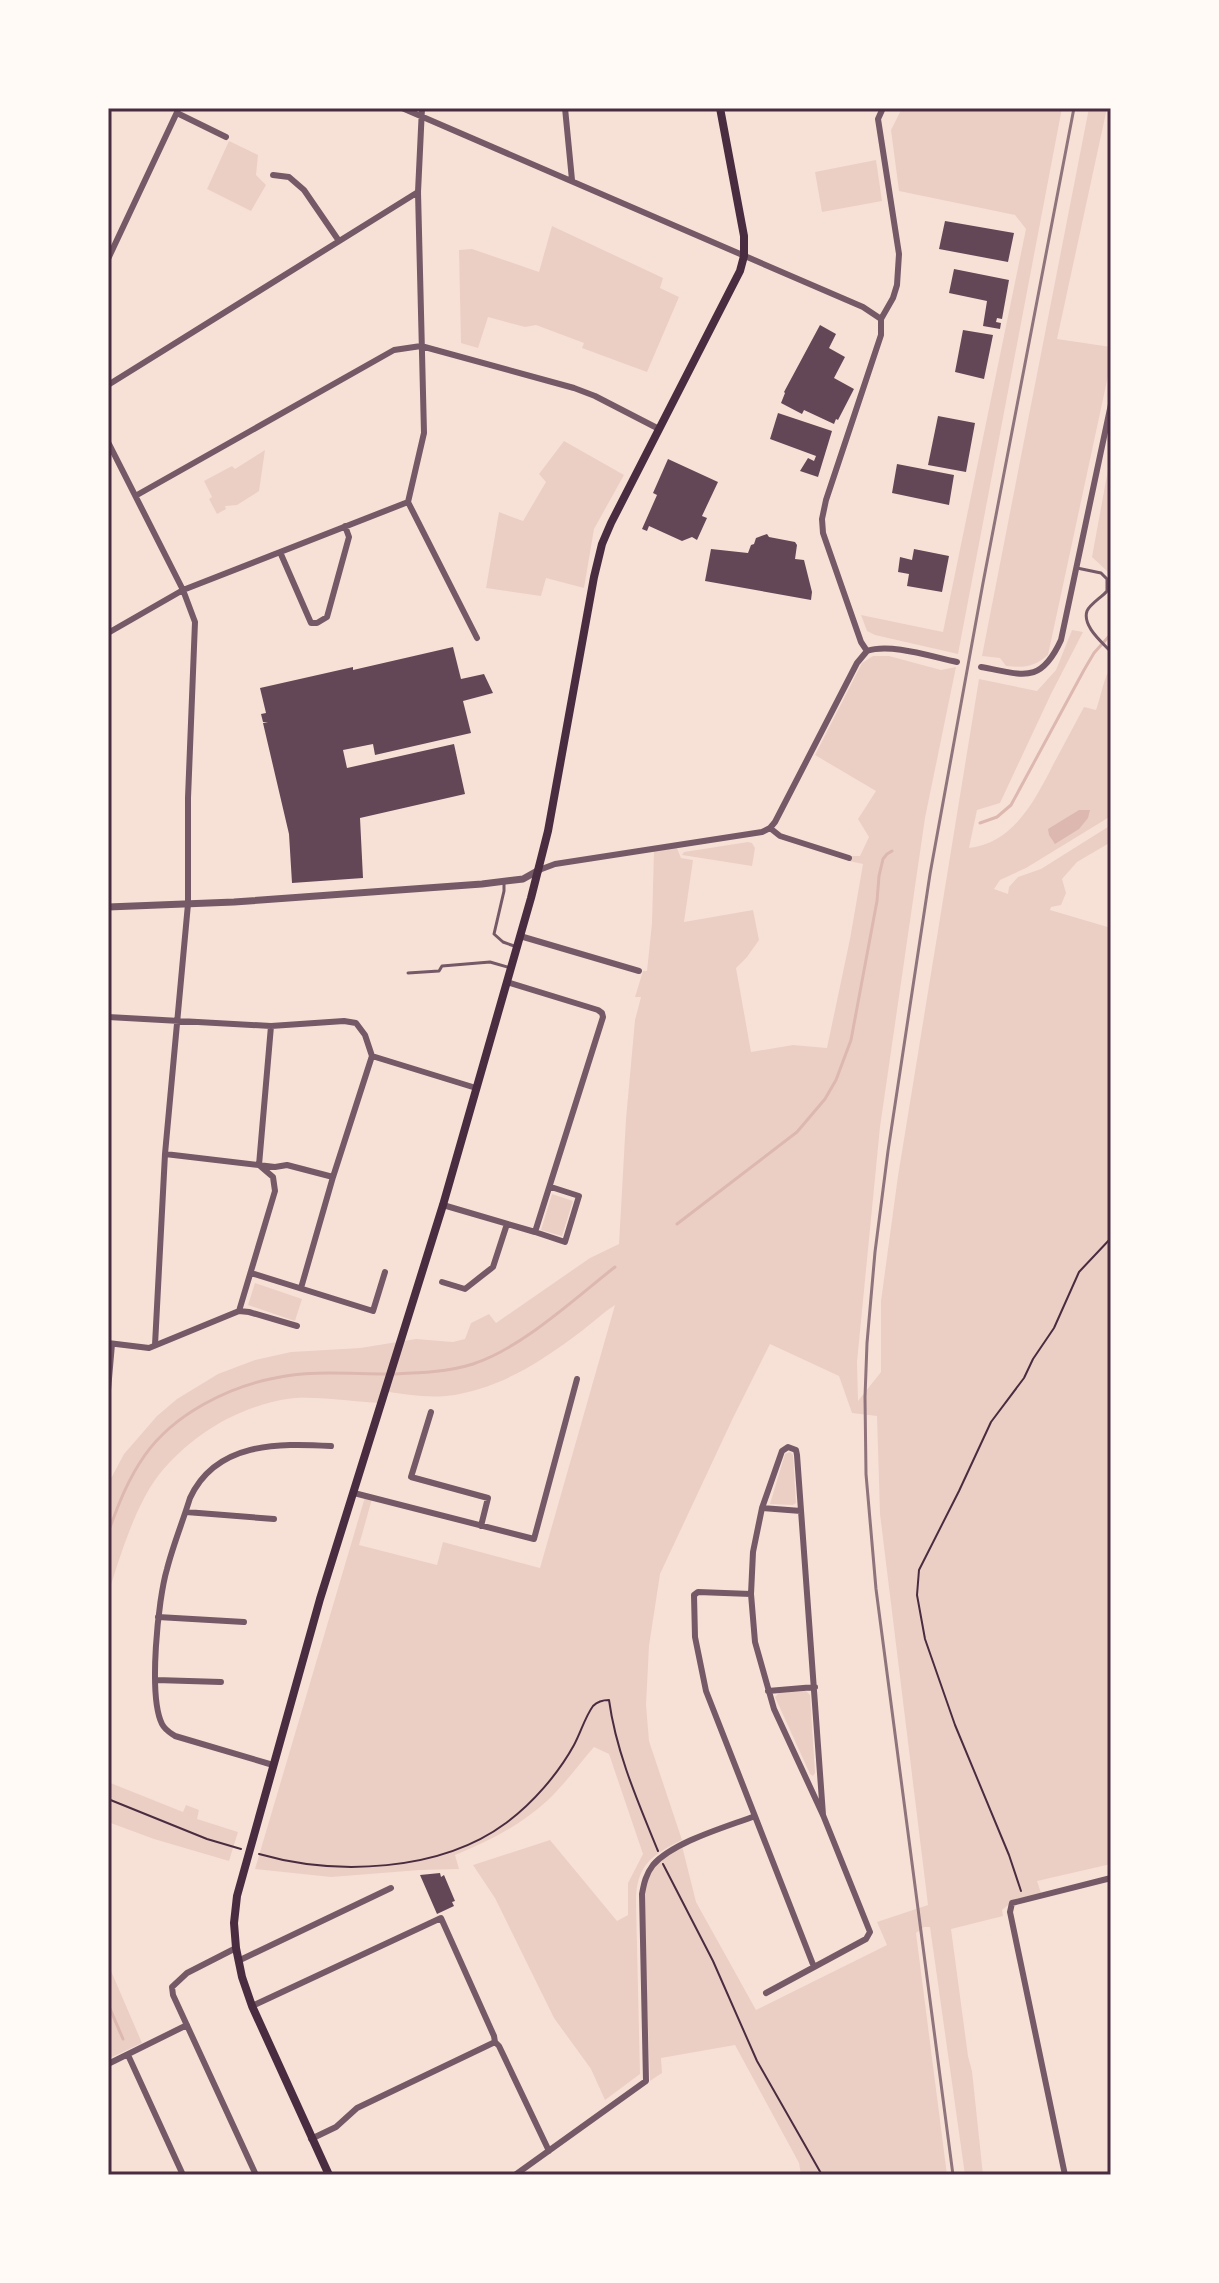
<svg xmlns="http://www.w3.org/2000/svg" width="1219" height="2283" font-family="'PT Serif',serif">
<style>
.green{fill:#ebcfc5}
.water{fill:#dcb8b0}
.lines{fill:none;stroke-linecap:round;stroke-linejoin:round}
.stream{stroke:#dcb8b0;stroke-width:3}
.building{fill:#644757}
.path{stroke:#4a2c40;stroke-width:2}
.service{stroke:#755966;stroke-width:3}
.minor{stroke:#755966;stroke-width:6}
.tertiary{stroke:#755966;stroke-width:7}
.secondary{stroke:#4a2c40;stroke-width:8}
.rail{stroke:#8f747c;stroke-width:3}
.neatline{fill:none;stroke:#4a2c40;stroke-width:3}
</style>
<rect width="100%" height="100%" fill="#f7e1d7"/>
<!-- green -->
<path class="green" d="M 902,108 L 1062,108 L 958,654 L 875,635 L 867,631 L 861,615 L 943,632 L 1026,229 L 1015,215 L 899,191 L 891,130 Z
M 1089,108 L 1107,108 L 1057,339 L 1111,347 L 1111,362 L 1048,655 C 1034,667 1024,668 1006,666 L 1000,658 L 982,656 Z
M 229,141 L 258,155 L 256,175 L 266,185 L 251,211 L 207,189 Z
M 876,160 L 882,201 L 822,212 L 815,172 Z
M 552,226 L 663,278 L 660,288 L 679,297 L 647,372 L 582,348 L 584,343 L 536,325 L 525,327 L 488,317 L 478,348 L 461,343 L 459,250 L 472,249 L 539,272 Z
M 564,441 L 624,475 L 594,529 L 584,588 L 546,578 L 541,596 L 486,588 L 499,512 L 523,521 L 546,482 L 539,474 Z
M 265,450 L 259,491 L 237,505 L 225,506 L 226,509 L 217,514 L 209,499 L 212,497 L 204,481 L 232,466 L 235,469 Z
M 1111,453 L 1111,580 L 1107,571 L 1092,557 Z
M 1072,630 L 1083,632 L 1051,694 L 1000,803 L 977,810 L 969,848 C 1014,843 1035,800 1054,763 C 1064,744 1074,726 1084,707 L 1096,710 C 1101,697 1104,676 1111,667 L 1111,816 L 1026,868 L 1000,880 L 994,889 L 1008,894 L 1009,887 L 1018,877 L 1041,869 L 1111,825 L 1111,842 L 1077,862 L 1062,879 L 1066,893 L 1061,905 L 1051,907 L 1050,910 L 1111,928 L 1111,1864 L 1037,1881 L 1042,1896 L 1012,1902 L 1002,1910 L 1003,1916 L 951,1929 L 968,2056 L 972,2071 L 983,2175 L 965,2175 L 930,1927 L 924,1927 L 916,1933 L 947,2175 L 801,2175 L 799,2163 L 735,2045 L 661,2058 L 662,2073 L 650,2081 L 643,1894 L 652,1866 L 682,1846 L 696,1902 L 756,2010 L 887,1945 L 877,1922 L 928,1905 L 880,1514 L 877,1416 L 852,1413 L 839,1376 L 770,1344 L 733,1418 L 660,1574 L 649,1646 L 646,1705 L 649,1741 L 682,1840 C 651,1855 636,1866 636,1902 L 640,2074 L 605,2100 L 591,2069 L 554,2018 L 495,1898 L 473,1865 L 550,1840 L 617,1921 L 628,1915 L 628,1883 L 643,1854 L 609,1754 L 594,1747 C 579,1764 565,1784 548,1800 C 521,1825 489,1841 455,1855 L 459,1869 L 420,1870 L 331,1877 L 255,1869 L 365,1497 L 372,1499 L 359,1545 L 437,1565 L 443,1542 L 540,1568 L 615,1305 C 601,1314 589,1326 575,1336 C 536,1365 496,1390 446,1396 C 425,1398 404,1394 383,1391 L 380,1403 C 350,1402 309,1394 281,1400 C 232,1410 189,1437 158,1476 C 135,1506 119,1559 108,1595 L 108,1484 L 124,1454 L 157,1416 L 177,1399 L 218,1374 L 255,1360 L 291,1352 L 360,1348 L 416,1339 L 453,1342 L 465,1339 L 471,1323 L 489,1314 L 496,1323 L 590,1258 L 619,1244 L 626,1119 L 635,1020 L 641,997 L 635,997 L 643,971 L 647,971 L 652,923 L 654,849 L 676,846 L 681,858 L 693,860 L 684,922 L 753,910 L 759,940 L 747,957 L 736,968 L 751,1052 L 793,1045 L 827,1048 L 850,939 L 863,864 L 849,861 L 849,856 L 860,856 L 869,837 L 858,819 L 876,791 L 815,755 L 862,663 L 873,656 L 889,656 L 941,670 L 956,667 L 925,818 L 880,1127 L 857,1362 L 858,1401 L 881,1372 L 881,1301 L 898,1176 L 979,679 L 1037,691 L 1056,670 Z
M 748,842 L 752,843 L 755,848 L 752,866 L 682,855 L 684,852 Z
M 552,1194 L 573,1201 L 562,1236 L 541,1230 Z
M 255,1283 L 302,1299 L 295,1321 L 248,1305 Z
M 790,1452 L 793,1455 L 796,1503 L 793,1505 L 770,1504 L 785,1454 Z
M 806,1691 L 810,1695 L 815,1773 L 813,1776 L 810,1774 L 775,1697 L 779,1693 Z
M 108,1782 L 183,1812 L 186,1805 L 199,1810 L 197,1819 L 238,1832 L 229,1861 L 154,1839 L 108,1822 Z
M 108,1964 L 142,2043 L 108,2059 Z"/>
<!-- water -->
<path class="water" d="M 1079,810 L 1090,810 L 1088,818 L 1079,829 L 1055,844 L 1049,835 L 1048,829 Z"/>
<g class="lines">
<!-- stream -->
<path class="stream" d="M 980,823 L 997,817 L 1011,805 L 1084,670 L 1094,653 L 1111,634
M 677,1224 L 797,1132 L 825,1099 L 836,1080 L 851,1040 L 877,901 L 879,876 L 883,859 L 887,854 L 892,851
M 394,1374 C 420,1373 448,1372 473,1364 C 522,1348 574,1299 615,1267
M 108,1533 C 118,1505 128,1479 145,1455 C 174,1414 228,1387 275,1378 C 311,1370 350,1374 386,1374
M 108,2004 L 123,2039"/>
</g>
<!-- building -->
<path class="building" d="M 945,221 L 1014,233 L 1008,262 L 939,249 Z
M 954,269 L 1009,280 L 1002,319 L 997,318 L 996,322 L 1001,323 L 1000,329 L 983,326 L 987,301 L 949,293 Z
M 820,325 L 836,334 L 829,348 L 845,357 L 834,378 L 854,389 L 838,420 L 836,419 L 834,424 L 804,410 L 802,414 L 781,403 L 785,393 L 784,392 Z
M 963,330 L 993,335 L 984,379 L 955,372 Z
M 778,413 L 832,431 L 818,477 L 800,471 L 808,458 L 814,461 L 816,456 L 770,439 Z
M 938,416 L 975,423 L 966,472 L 928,465 Z
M 668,459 L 718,482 L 702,516 L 707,518 L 697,540 L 692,537 L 682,541 L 649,526 L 647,531 L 642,529 L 657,495 L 653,493 Z
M 897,464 L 954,475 L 949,505 L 892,493 Z
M 767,534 L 769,537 L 795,542 L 797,545 L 795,559 L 804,560 L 812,592 L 811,600 L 705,581 L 711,549 L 748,553 L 751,545 L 754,544 L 756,538 Z
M 914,549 L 949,556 L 942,592 L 907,586 L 909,574 L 898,572 L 900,557 L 912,560 Z
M 453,647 L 461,679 L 484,674 L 493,693 L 463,701 L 471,733 L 375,755 L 373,744 L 343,750 L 347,768 L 454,744 L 465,794 L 360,818 L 363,878 L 292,883 L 289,834 L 263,723 L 268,722 L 263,722 L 261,714 L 266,713 L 260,688 L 353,667 L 353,670 Z
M 440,1873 L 441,1877 L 444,1875 L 455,1901 L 452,1902 L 454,1906 L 437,1914 L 420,1875 Z"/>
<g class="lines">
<!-- path -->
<path class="path" d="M 108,1799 L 207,1839 L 241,1849
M 259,1854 C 336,1876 440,1872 506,1823 C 533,1803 558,1774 574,1745 C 581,1732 585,1717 593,1706 C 598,1701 603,1700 609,1700 C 616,1752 638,1802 658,1851
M 663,1864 L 713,1961 L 757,2061 L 822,2175
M 1021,1891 L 1009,1855 L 955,1725 L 925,1639 L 917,1595 L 919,1570 L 959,1491 L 991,1422 L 1024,1378 L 1033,1359 L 1054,1328 L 1079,1272 L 1111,1238"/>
<!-- service -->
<path class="service" d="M 1077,568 L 1101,573 L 1107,579 L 1107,591 C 1102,597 1090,604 1087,611 C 1082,626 1102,642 1111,652
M 504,882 L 504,891 L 494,934 L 503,942 L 517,947
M 408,973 L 439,971 L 442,966 L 490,962 L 511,968"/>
<!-- minor -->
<path class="minor" d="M 402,108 L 863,307 L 881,319
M 422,108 L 418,192 L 424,433 L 408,502 L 477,638
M 565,108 L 572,180
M 177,113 L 226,137
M 273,175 L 289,177 L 304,190 L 339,241
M 108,259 L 179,108
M 108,385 L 418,192
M 108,442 L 183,590 L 195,622 L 188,798 L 188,904 L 165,1154 L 155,1345
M 137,495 L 394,350 L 421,346 L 574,388 L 595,396 L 659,429
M 280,552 L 311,623 L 317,623 L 327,617 L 349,537 L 345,526
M 108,633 L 183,590 L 408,502
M 867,651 L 861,642 L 823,533 L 822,519 L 826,500 L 881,335 L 881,319 L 893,298 L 897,285 L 899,254 L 878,119 L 883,108
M 867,651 C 891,643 932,657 957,662
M 981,667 C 1022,674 1040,686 1061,640 L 1111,404
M 770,828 L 780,836 L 849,858
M 539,870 L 555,864 L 762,832 L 770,828 L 775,822 L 857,663 L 867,651
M 520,936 L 639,971
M 108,1017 L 271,1026 L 344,1021 L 356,1023 L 365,1035 L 372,1056
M 372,1056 L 476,1088
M 165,1154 L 275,1167 L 287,1165 L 333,1177
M 443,1205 L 535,1232 L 603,1017 L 602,1013 L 598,1010 L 507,982
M 535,1232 L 565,1242 L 579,1196 L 551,1187
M 251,1273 L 373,1311 L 385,1272
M 442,1282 L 465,1289 L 493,1267 L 507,1224
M 301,1288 L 333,1177 L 372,1056
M 239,1311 L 275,1191 L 273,1177 L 259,1165 L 271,1026
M 108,1343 L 149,1348 L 239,1311 L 249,1312 L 297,1326
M 108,1390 L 112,1344
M 431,1412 L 411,1477 L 488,1498 L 481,1526
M 354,1493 L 534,1539 L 577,1379
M 762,1508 L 801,1511
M 186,1512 L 274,1519
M 751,1594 L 698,1592 L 694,1595 L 695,1637 L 706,1691 L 814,1967
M 158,1617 L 244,1622
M 156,1680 L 221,1682
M 768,1691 L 815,1687
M 273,1765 L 175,1736 C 169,1732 165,1730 162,1724 C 148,1696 158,1599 167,1569 C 173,1545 183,1521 190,1498 C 216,1442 278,1443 331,1446
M 236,1948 L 187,1973 L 172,1987 L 173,1995 L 256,2175
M 238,1961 L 391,1888
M 766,1993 L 866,1939 L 870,1932 L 823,1815 L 774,1709 L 755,1642 L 751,1594 L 753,1552 L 762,1508 L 782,1451 L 788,1447 L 796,1450 L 797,1455 L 823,1815
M 252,2006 L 441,1918 L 494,2036 L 495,2042 L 499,2046 L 549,2151
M 128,2055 L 183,2175
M 108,2064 L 187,2025
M 311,2139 L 336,2127 L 357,2108 L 495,2042
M 108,2172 L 109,2175
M 515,2175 L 646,2081 L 642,1894 C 644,1883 646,1874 653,1865 C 673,1842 726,1827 755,1816
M 1065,2175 L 1010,1912 L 1012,1903 L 1111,1878"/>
<!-- tertiary -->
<path class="tertiary" d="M 108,907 L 234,902 L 482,884 L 523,879 L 539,870"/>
<!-- secondary -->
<path class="secondary" d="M 329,2175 L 252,2006 L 242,1977 L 236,1948 L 234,1923 L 237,1896 L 320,1599 L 443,1205 L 531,898 L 548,831 L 594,577 L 602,544 L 611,523 L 740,271 L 744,256 L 744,236 L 720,108"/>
<!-- rail -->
<path class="rail" d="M 953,2175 L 876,1589 L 866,1474 L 865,1397 L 867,1343 L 875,1252 L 888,1151 L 930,874 L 983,583 L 1074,108"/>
</g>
<!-- border -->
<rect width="1219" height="2283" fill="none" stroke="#fffaf5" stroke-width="220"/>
<rect x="110" y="110" width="999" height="2063" class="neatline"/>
</svg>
